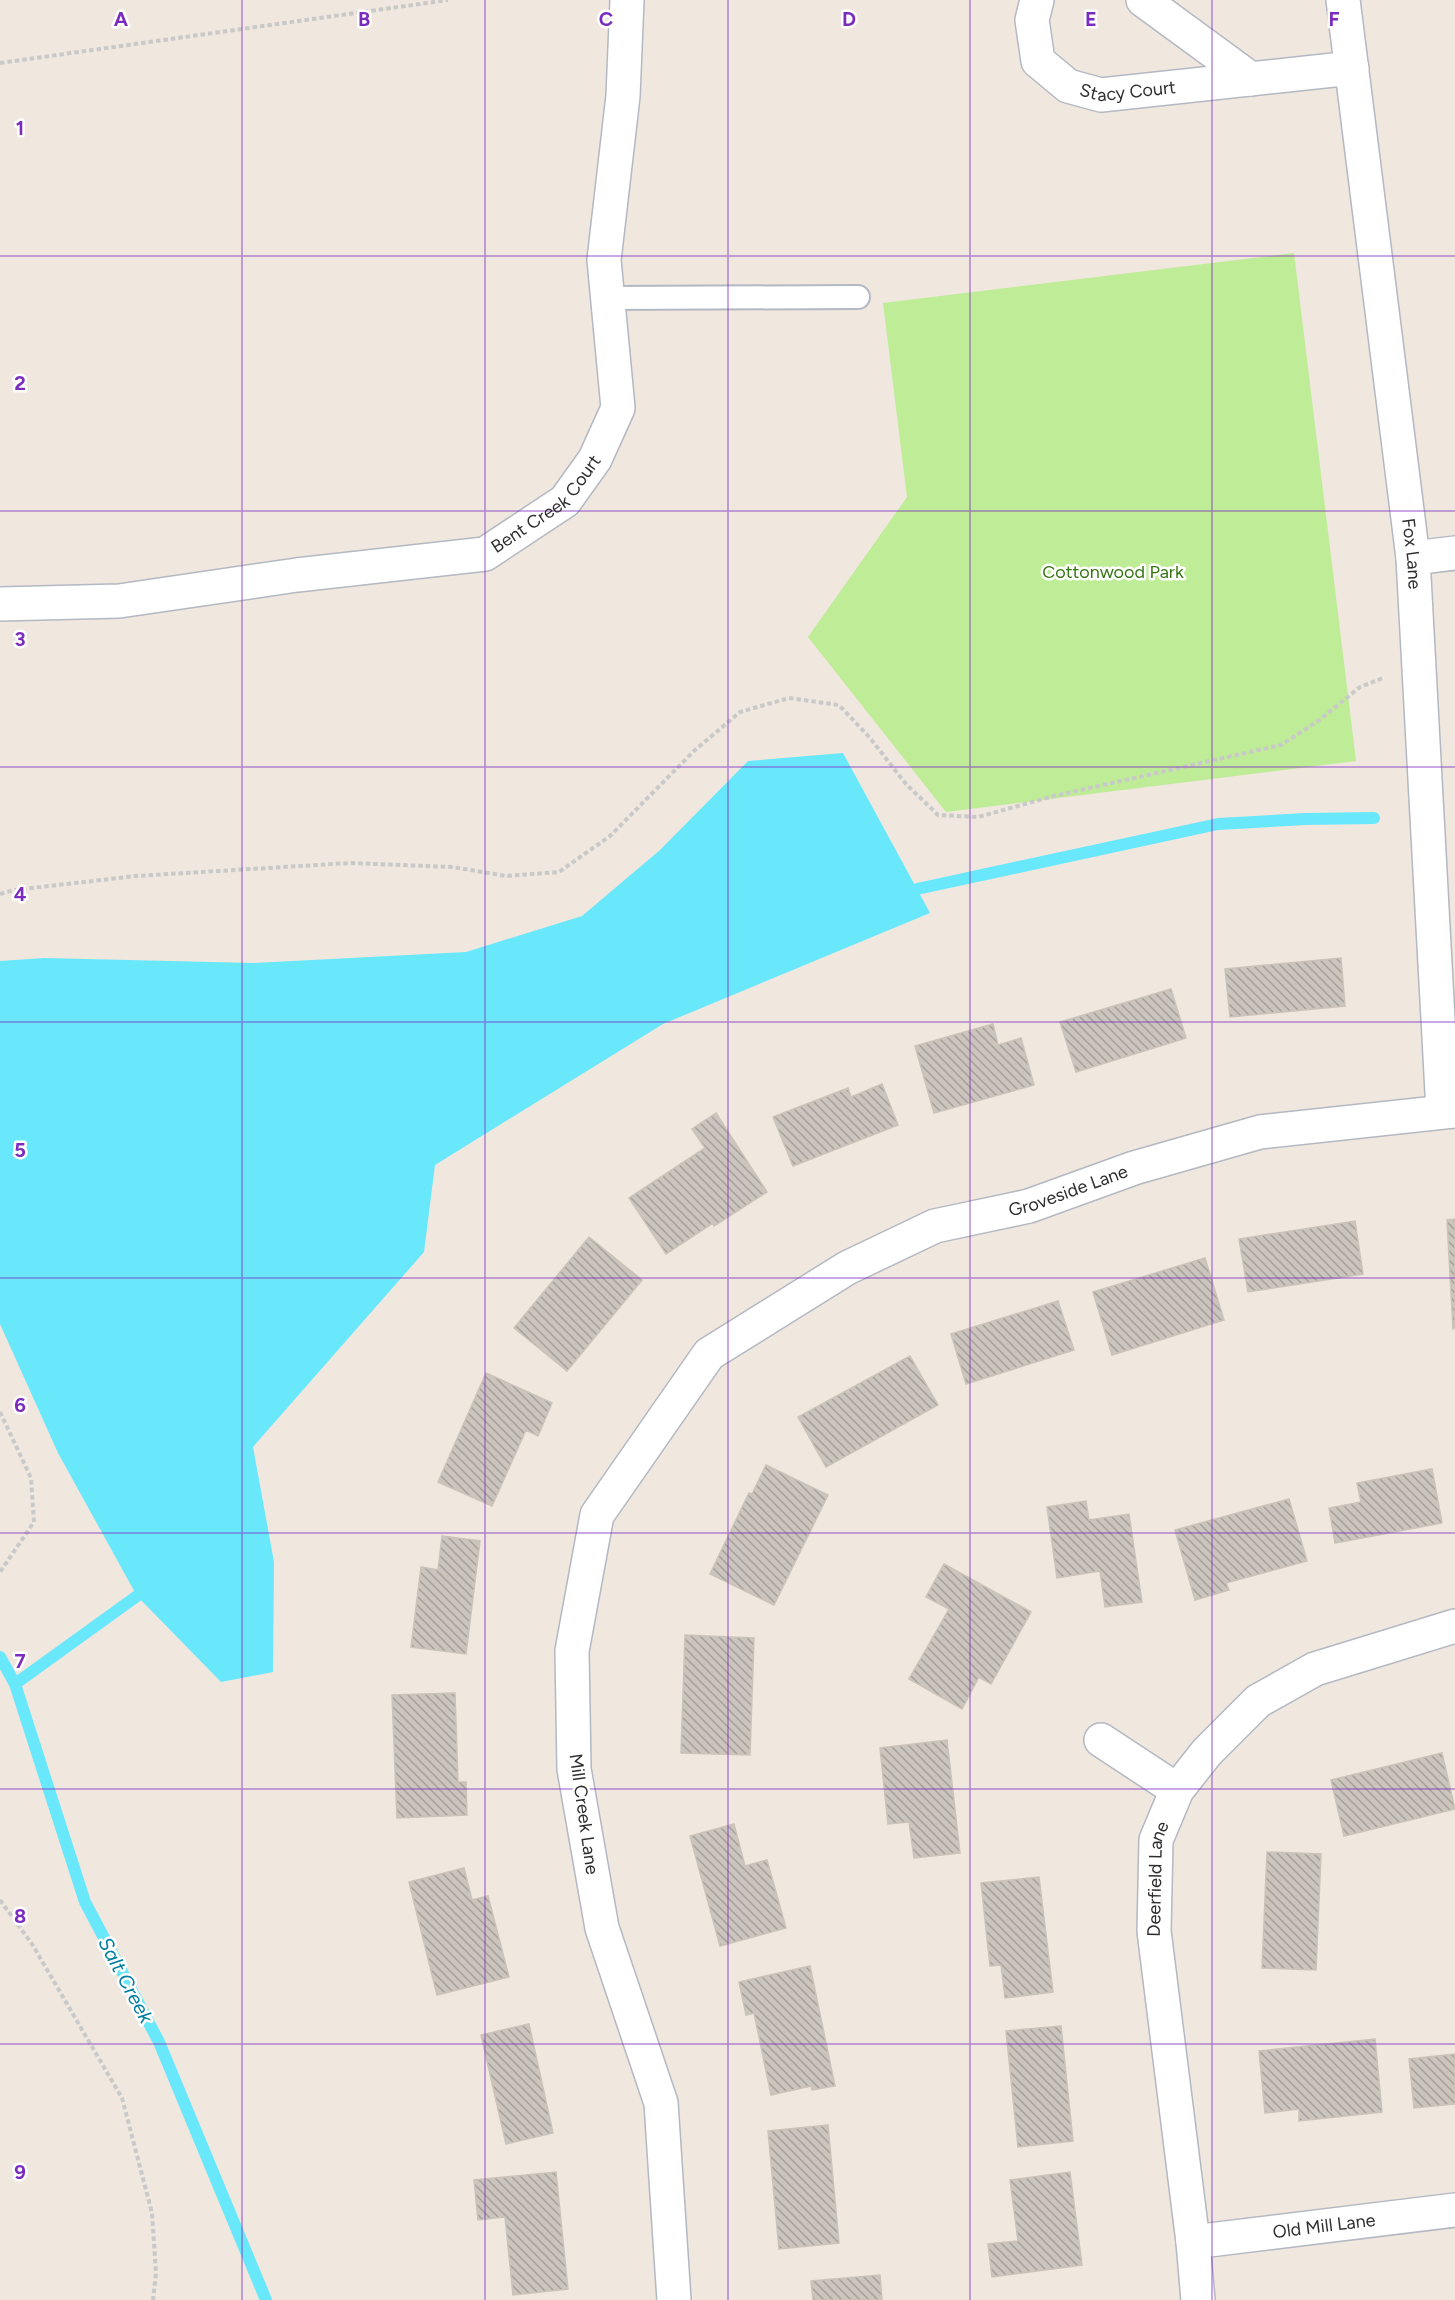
<svg xmlns="http://www.w3.org/2000/svg" width="1455" height="2300" font-family="Figtree,sans-serif">
<style>
.park{fill:#bfec97}
.water{fill:#69e8fc}
.lines{fill:none;stroke-linecap:round;stroke-linejoin:round}
.stream{stroke:#69e8fc;stroke-width:12}
.building{fill:url(#building-back-hatch);stroke:#ccc3b8;stroke-width:1.5}
.service-casing{stroke:#b3b8c2;stroke-width:26}
.minor-casing{stroke:#b3b8c2;stroke-width:36}
.path{stroke:#c9c9c9;stroke-width:4;stroke-dasharray:4.5 3;stroke-linecap:butt}
.service{stroke:#fff;stroke-width:22}
.minor{stroke:#fff;stroke-width:33}
.grid{fill:none;stroke:#7b2cbf;stroke-width:1.5;stroke-opacity:0.55}
.labels{text-anchor:middle;dominant-baseline:central;stroke-width:5;stroke-linejoin:round;paint-order:stroke}
.street-label{font-size:18px;fill:#2e2e2e;stroke:#fff}
.park-label{font-size:18px;fill:#357613;stroke:#fff}
.water-label{font-size:20px;font-style:italic;fill:#027fa0;stroke:#fff}
.grid-label{font-size:20px;text-anchor:middle;font-weight:bold;fill:#7b2cbf;stroke:#fff;stroke-width:5;stroke-linejoin:round;paint-order:stroke}
</style>
<defs>
<pattern id="building-back-hatch" width="6" height="6" patternUnits="userSpaceOnUse" patternTransform="scale(1.5)"><rect width="6" height="6" fill="#cbc5be"/><path d="M-1 5l2 2M0 0l6 6M5-1l2 2" fill="none" stroke="#a5a09b"/></pattern>
</defs>
<rect width="100%" height="100%" fill="#f0e7df"/>
<!-- park -->
<path class="park" d="M 1294,253 L 1356,761 L 946,812 L 808,637 L 907,497 L 883,303 Z"/>
<!-- water -->
<path class="water" d="M 843,753 L 930,913 L 663,1024 L 435,1165 L 424,1252 L 253,1447 L 274,1562 L 273,1672 L 221,1682 L 137,1596 L 58,1453 L 0,1324 L 0,961 L 44,958 L 254,963 L 466,952 L 582,916 L 660,850 L 748,761 Z"/>
<g class="lines">
<!-- stream -->
<path class="stream" d="M 917,889 L 1218,824 L 1305,819 L 1374,818
M 0,1657 L 15,1684 L 85,1902 L 159,2042 L 266,2300
M 15,1684 L 137,1596"/>
</g>
<!-- building -->
<path class="building" d="M 1341,958 L 1345,1006 L 1230,1017 L 1225,969 Z
M 1171,989 L 1186,1038 L 1076,1072 L 1060,1022 Z
M 993,1024 L 998,1045 L 1021,1038 L 1034,1085 L 934,1113 L 915,1046 Z
M 882,1084 L 898,1125 L 793,1166 L 773,1117 L 848,1088 L 851,1097 Z
M 716,1113 L 767,1192 L 714,1226 L 713,1223 L 666,1254 L 629,1198 L 705,1148 L 692,1129 Z
M 1455,1219 L 1455,1328 L 1453,1329 L 1447,1220 Z
M 1355,1221 L 1363,1274 L 1248,1292 L 1239,1239 Z
M 589,1237 L 642,1280 L 567,1371 L 514,1328 Z
M 1205,1258 L 1224,1320 L 1112,1355 L 1093,1292 Z
M 1058,1301 L 1074,1350 L 966,1384 L 951,1334 Z
M 910,1356 L 938,1405 L 826,1467 L 798,1417 Z
M 486,1373 L 552,1403 L 538,1436 L 526,1430 L 492,1506 L 438,1482 Z
M 766,1465 L 828,1495 L 774,1605 L 710,1574 L 749,1493 L 752,1494 Z
M 1432,1469 L 1442,1523 L 1335,1543 L 1329,1508 L 1361,1502 L 1357,1483 Z
M 1289,1499 L 1307,1561 L 1226,1583 L 1229,1590 L 1195,1600 L 1175,1530 Z
M 1086,1501 L 1089,1520 L 1129,1514 L 1142,1602 L 1105,1607 L 1100,1571 L 1057,1578 L 1047,1507 Z
M 442,1536 L 480,1541 L 466,1654 L 411,1647 L 421,1567 L 438,1570 Z
M 944,1564 L 1031,1612 L 991,1684 L 979,1677 L 962,1709 L 909,1679 L 949,1609 L 926,1597 Z
M 685,1635 L 754,1638 L 750,1755 L 681,1753 Z
M 455,1693 L 458,1782 L 466,1782 L 467,1815 L 397,1818 L 392,1695 Z
M 947,1740 L 960,1853 L 914,1858 L 909,1822 L 888,1824 L 880,1748 Z
M 1442,1753 L 1455,1809 L 1344,1836 L 1331,1780 Z
M 734,1824 L 745,1866 L 767,1860 L 786,1928 L 720,1946 L 690,1836 Z
M 1267,1852 L 1321,1854 L 1316,1970 L 1262,1968 Z
M 464,1868 L 472,1900 L 488,1896 L 509,1977 L 437,1995 L 409,1882 Z
M 1039,1877 L 1053,1992 L 1005,1998 L 1001,1965 L 990,1966 L 981,1883 Z
M 810,1966 L 835,2086 L 812,2090 L 811,2086 L 771,2095 L 754,2013 L 746,2015 L 739,1982 Z
M 529,2024 L 553,2133 L 506,2144 L 481,2035 Z
M 1061,2026 L 1073,2141 L 1018,2147 L 1006,2031 Z
M 1375,2039 L 1382,2112 L 1299,2121 L 1299,2109 L 1265,2113 L 1259,2051 Z
M 1455,2054 L 1455,2104 L 1414,2108 L 1409,2059 Z
M 828,2125 L 839,2243 L 779,2249 L 768,2131 Z
M 556,2172 L 568,2289 L 513,2295 L 505,2217 L 478,2220 L 474,2180 Z
M 1070,2172 L 1082,2265 L 992,2277 L 988,2244 L 1018,2241 L 1010,2180 Z
M 880,2275 L 882,2300 L 813,2300 L 811,2281 Z"/>
<g class="lines">
<defs>
<path id="service" d="M 607,298 L 858,297"/>
<g id="minor">
<path id="s1" d="M 1037,0 L 1032,20 L 1038,61 L 1068,86 L 1101,95 L 1352,68"/>
<path d="M 1143,0 L 1251,79"/>
<path id="s2" d="M 1343,0 L 1413,558 L 1443,1111"/>
<path d="M 1413,558 L 1455,553"/>
<path id="s3" d="M 0,604 L 119,601 L 297,575 L 485,554 L 565,501 L 595,459 L 618,408 L 604,260 L 623,96 L 627,0"/>
<path d="M 1101,1740 L 1177,1790"/>
<path id="s4" d="M 1193,2242 L 1455,2210"/>
<path id="s5" d="M 674,2300 L 661,2103 L 602,1928 L 574,1769 L 572,1651 L 597,1515 L 709,1354 L 847,1268 L 935,1226 L 1029,1206 L 1134,1168 L 1260,1132 L 1455,1111"/>
<path id="s6" d="M 1198,2300 L 1193,2242 L 1154,1931 L 1156,1840 L 1177,1790 L 1207,1752 L 1258,1701 L 1315,1669 L 1455,1626"/>
</g>
</defs>
<!-- service casing -->
<use href="#service" class="service-casing"/>
<!-- minor casing -->
<use href="#minor" class="minor-casing"/>
<!-- path -->
<path class="path" d="M 0,63 L 448,0
M 0,894 L 14,890 L 136,876 L 350,863 L 452,867 L 506,876 L 559,872 L 610,836 L 694,751 L 740,712 L 789,698 L 839,705 L 870,738 L 906,784 L 938,815 L 978,817 L 1054,796 L 1281,745 L 1318,721 L 1360,687 L 1383,678
M 0,1412 L 31,1478 L 34,1522 L 0,1572
M 0,1900 L 32,1944 L 122,2098 L 152,2213 L 156,2273 L 153,2300"/>
<!-- service -->
<use href="#service" class="service"/>
<!-- minor -->
<use href="#minor" class="minor"/>
</g>
<!-- grid -->
<path class="grid" d="M 242,0 L 242,2300M 485,0 L 485,2300M 728,0 L 728,2300M 970,0 L 970,2300M 1212,0 L 1212,2300M 0,256 L 1455,256M 0,511 L 1455,511M 0,767 L 1455,767M 0,1022 L 1455,1022M 0,1278 L 1455,1278M 0,1533 L 1455,1533M 0,1789 L 1455,1789M 0,2044 L 1455,2044"/>
<g class="labels">
<!-- street labels -->
<g class="street-label">
<text stroke="none"><textPath href="#s1" startOffset="162">Stacy Court</textPath></text>
<text stroke="none"><textPath href="#s3" startOffset="568">Bent Creek Court</textPath></text>
<text stroke="none"><textPath href="#s2" startOffset="558">Fox Lane</textPath></text>
<text stroke="none"><textPath href="#s5" startOffset="1394">Groveside Lane</textPath></text>
<text transform="translate(584 1814) rotate(82)">Mill Creek Lane</text>
<text stroke="none"><textPath href="#s6" startOffset="424">Deerfield Lane</textPath></text>
<text stroke="none"><textPath href="#s4" startOffset="132">Old Mill Lane</textPath></text>
</g>
<!-- park labels -->
<g class="park-label">
<text x="1113" y="572">Cottonwood Park</text>
</g>
<!-- water labels -->
<g class="water-label">
<text transform="translate(126 1980) rotate(62)">Salt Creek</text>
</g>
</g>
<g class="grid-label">
<text x="121" y="26">A</text>
<text x="364" y="26">B</text>
<text x="606" y="26">C</text>
<text x="849" y="26">D</text>
<text x="1091" y="26">E</text>
<text x="1334" y="26">F</text>
<text x="20" y="135">1</text>
<text x="20" y="390">2</text>
<text x="20" y="646">3</text>
<text x="20" y="901">4</text>
<text x="20" y="1157">5</text>
<text x="20" y="1412">6</text>
<text x="20" y="1668">7</text>
<text x="20" y="1923">8</text>
<text x="20" y="2179">9</text>
</g>
</svg>
